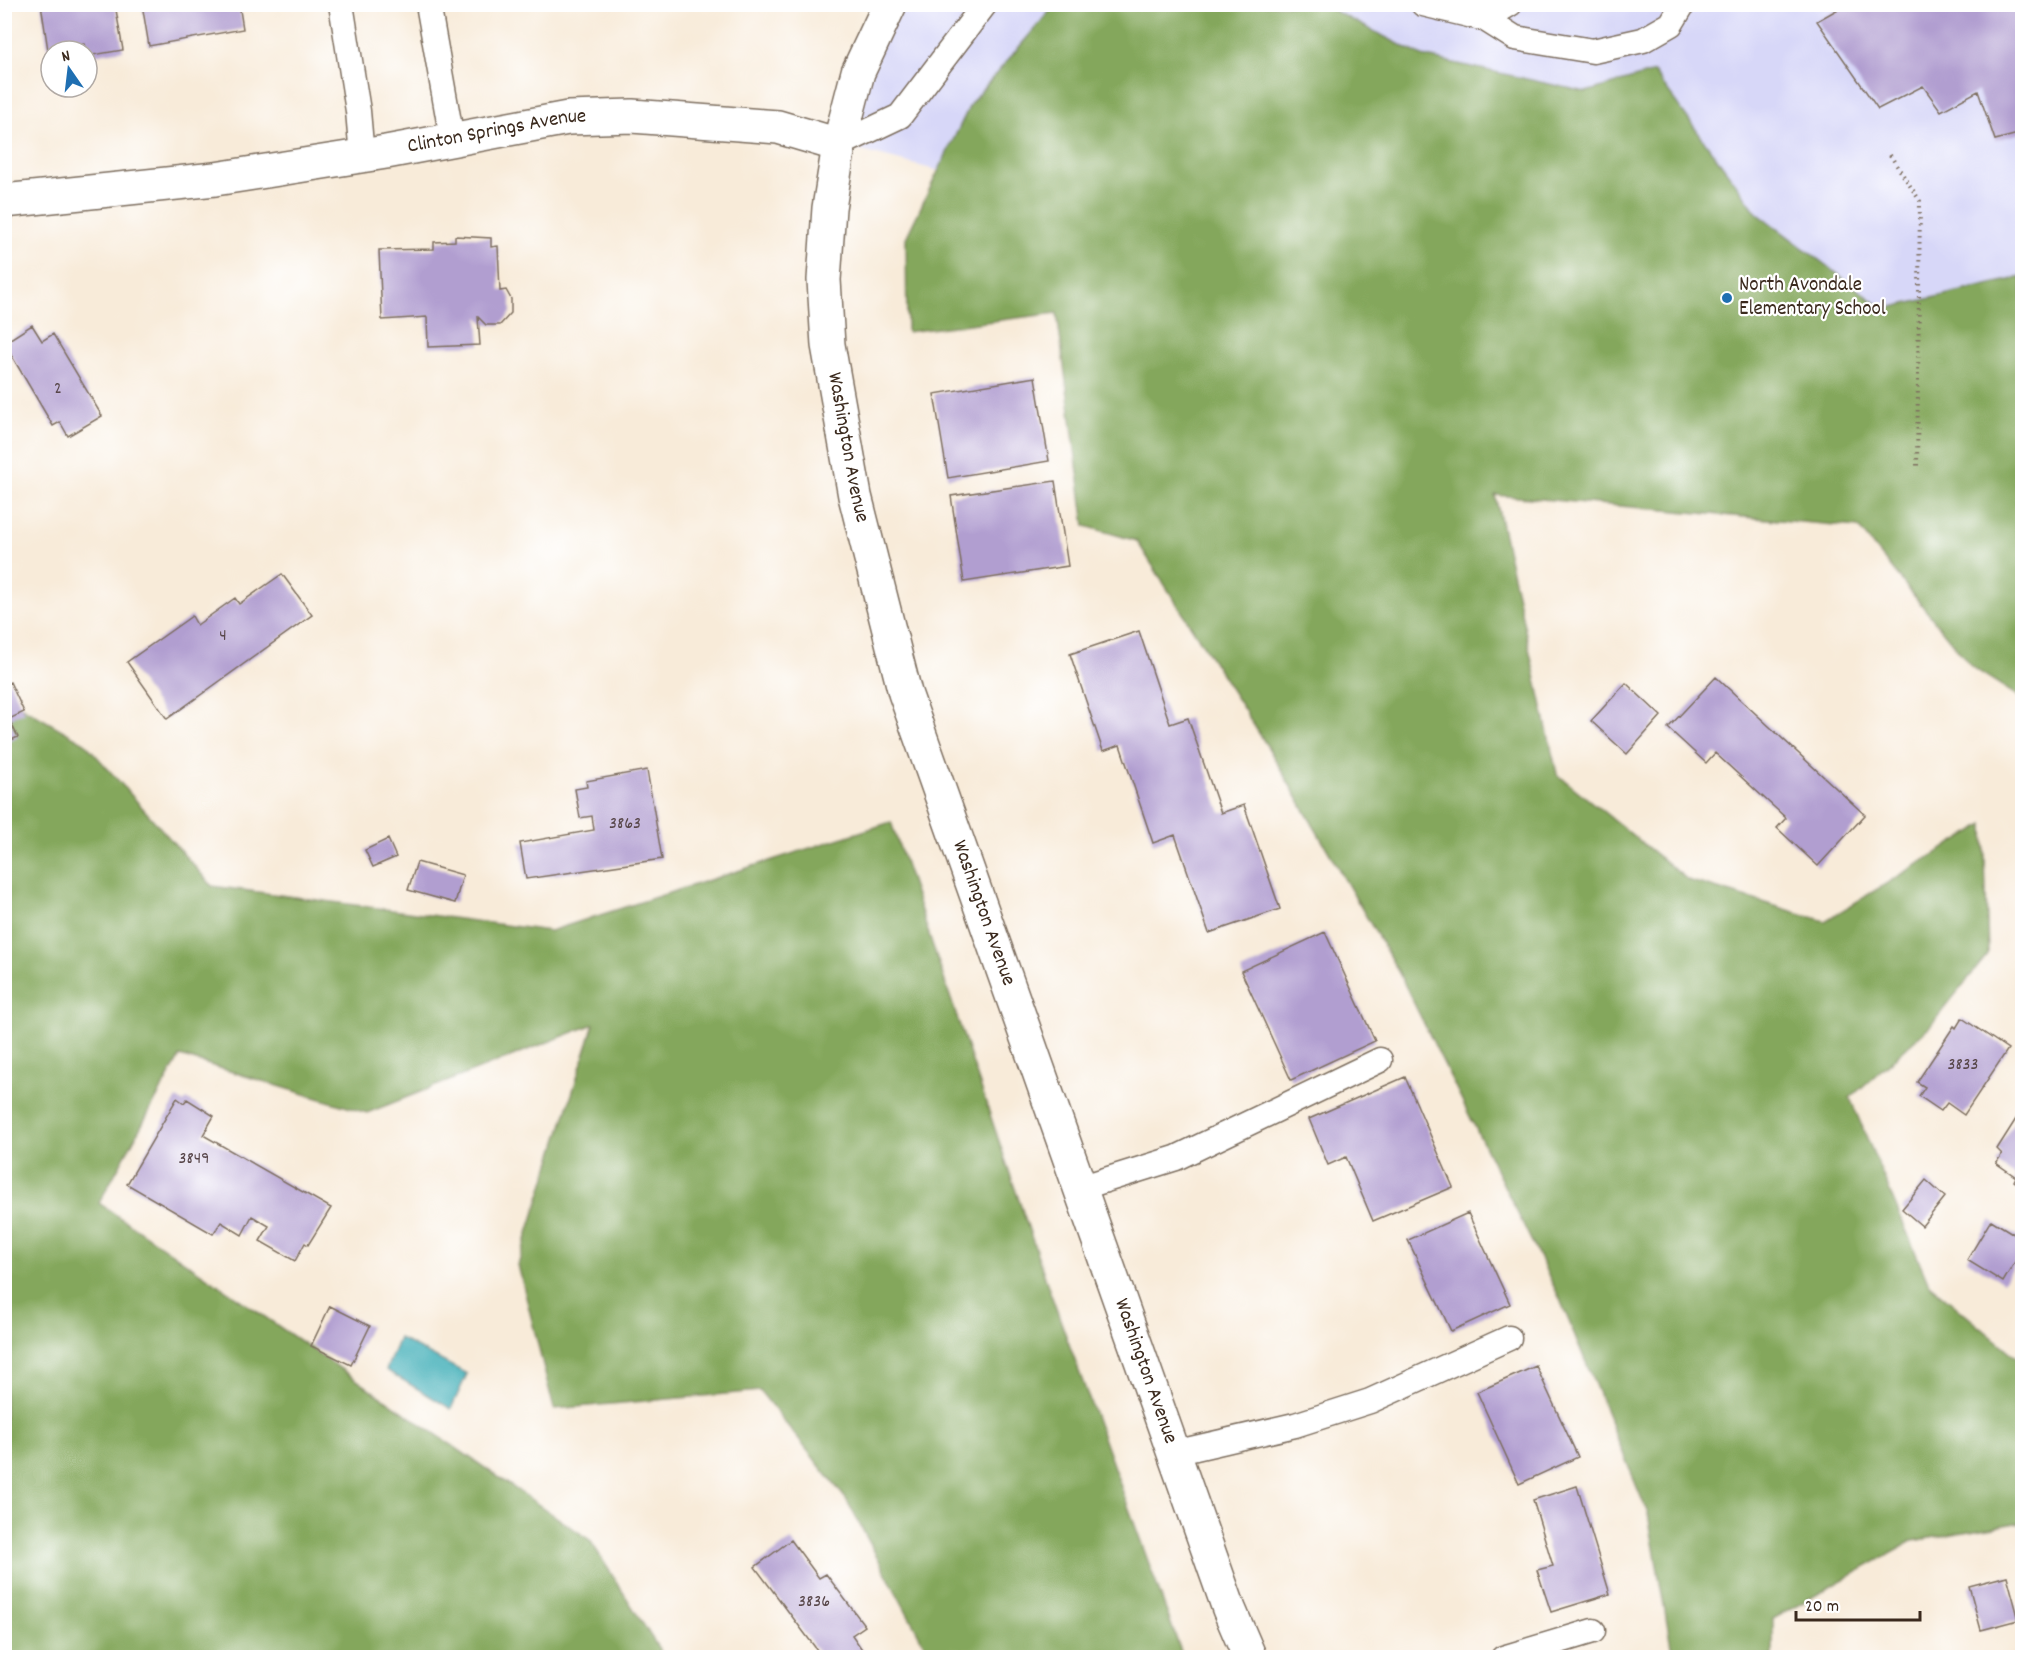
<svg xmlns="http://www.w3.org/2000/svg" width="2027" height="1662" font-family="Dekko,sans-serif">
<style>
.built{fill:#d7d7f8}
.forest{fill:#84a75c;stroke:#60683d;stroke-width:1.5}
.water{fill:#3bacb5;stroke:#3b6b6a;stroke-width:1.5}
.building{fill:#b19ed0}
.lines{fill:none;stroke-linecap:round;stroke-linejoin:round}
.service-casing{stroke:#7d6e5f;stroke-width:27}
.tertiary-casing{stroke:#7d6e5f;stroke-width:36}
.path{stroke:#7d6e5f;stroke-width:4;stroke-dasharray:1.5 4.5;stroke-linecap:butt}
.service{stroke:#fff;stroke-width:24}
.tertiary{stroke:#fff;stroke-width:33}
.poi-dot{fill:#1f6fb2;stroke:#fff;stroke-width:2}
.labels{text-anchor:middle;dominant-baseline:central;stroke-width:4.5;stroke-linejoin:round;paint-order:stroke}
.number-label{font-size:18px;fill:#58474a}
.street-label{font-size:21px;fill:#3b2a1e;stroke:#fff}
.poi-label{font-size:21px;fill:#3b2a1e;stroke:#fff;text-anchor:start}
</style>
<rect width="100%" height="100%" fill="#fff"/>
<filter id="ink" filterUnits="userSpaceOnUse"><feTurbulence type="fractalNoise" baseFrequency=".0167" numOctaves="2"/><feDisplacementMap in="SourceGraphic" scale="12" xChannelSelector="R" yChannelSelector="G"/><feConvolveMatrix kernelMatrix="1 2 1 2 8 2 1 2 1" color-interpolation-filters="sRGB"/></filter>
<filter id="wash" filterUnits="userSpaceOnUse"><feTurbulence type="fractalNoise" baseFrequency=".008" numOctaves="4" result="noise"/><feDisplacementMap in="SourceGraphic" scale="24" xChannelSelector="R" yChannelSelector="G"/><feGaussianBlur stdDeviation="1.35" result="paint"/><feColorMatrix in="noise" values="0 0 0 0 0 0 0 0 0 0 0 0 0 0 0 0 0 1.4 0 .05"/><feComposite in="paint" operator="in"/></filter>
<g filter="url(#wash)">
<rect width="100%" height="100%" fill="#f8ebd9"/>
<!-- built -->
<path class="built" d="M 890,5 L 2022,5 L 2022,451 L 839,145 Z"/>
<!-- forest -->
<path class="forest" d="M 1323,5 L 1422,56 L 1586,92 L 1654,72 L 1757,213 L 1884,309 L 2022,277 L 2022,699 L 1972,667 L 1858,527 L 1495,495 L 1557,774 L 1688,880 L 1825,921 L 1984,824 L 1988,954 L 1931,1025 L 1850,1098 L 1929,1284 L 2022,1362 L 2022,1522 L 1913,1541 L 1773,1619 L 1773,1657 L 1673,1657 L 1648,1514 L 1559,1297 L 1398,971 L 1269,749 L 1137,541 L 1085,526 L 1057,313 L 907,332 L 906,238 L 971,103 L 1055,5 Z
M 4,697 L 85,743 L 212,886 L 550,931 L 891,822 L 1049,1289 L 1183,1657 L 931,1657 L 846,1499 L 760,1391 L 554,1409 L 518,1265 L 594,1024 L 367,1113 L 180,1056 L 99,1203 L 590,1540 L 664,1657 L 5,1657 Z"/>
<!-- water -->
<path class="water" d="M 399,1338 L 467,1374 L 451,1409 L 386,1370 Z"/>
<g id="blocks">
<!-- building -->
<path class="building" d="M 41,4 L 115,4 L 123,50 L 87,56 L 84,44 L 48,50 Z
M 142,4 L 239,4 L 243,29 L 149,46 Z
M 1847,4 L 2022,4 L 2022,133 L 1995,140 L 1978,91 L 1941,111 L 1923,86 L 1878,109 L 1817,21 Z
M 455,236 L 491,238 L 491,247 L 498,246 L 500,291 L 506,290 L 511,299 L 511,313 L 500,325 L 486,325 L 478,317 L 480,345 L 428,347 L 427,317 L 382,320 L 379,250 L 434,249 L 434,242 L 455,241 Z
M 32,325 L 42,341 L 53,334 L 102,416 L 68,436 L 60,422 L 53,426 L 4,343 Z
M 1035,377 L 1049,461 L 948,478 L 934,394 Z
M 1055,481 L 1068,566 L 964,582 L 951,496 Z
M 282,574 L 312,615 L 167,719 L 127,662 L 192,616 L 197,625 L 235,598 L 239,604 Z
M 1139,631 L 1170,724 L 1188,718 L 1221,813 L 1244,805 L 1280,909 L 1209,933 L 1175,835 L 1153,843 L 1120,745 L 1103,751 L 1070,654 Z
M 1716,677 L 1865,815 L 1818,866 L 1777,828 L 1786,818 L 1715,753 L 1706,763 L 1668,728 Z
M 10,682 L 24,712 L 9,719 L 18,737 L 4,743 L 4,685 Z
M 1626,683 L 1661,716 L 1627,754 L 1591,721 Z
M 647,770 L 662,859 L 526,879 L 520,843 L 594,830 L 592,816 L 580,818 L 575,789 L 587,787 L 586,781 Z
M 388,839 L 396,857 L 373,867 L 365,850 Z
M 417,862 L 463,875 L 455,903 L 408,890 Z
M 1325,932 L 1375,1041 L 1291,1080 L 1241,971 Z
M 1962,1018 L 2008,1049 L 1964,1115 L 1947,1103 L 1941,1111 L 1919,1096 L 1925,1087 L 1917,1082 L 1954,1026 L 1956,1028 Z
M 1405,1077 L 1453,1187 L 1373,1221 L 1346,1157 L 1328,1165 L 1309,1119 Z
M 177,1098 L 184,1103 L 187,1099 L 214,1116 L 203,1135 L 331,1208 L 308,1245 L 305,1243 L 295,1261 L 260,1241 L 269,1226 L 252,1216 L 242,1235 L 221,1222 L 213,1234 L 127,1184 Z
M 2016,1119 L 2022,1122 L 2022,1187 L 2014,1181 L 2016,1177 L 1996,1163 L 2002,1154 L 1997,1149 Z
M 1926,1180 L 1945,1197 L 1922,1226 L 1902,1209 Z
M 1468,1213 L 1510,1304 L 1451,1331 L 1408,1240 Z
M 1991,1220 L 2022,1239 L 2022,1250 L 2003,1282 L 1967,1260 Z
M 330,1306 L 370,1326 L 351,1365 L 311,1346 Z
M 1536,1366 L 1578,1457 L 1519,1484 L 1477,1392 Z
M 1577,1486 L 1610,1594 L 1551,1612 L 1537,1570 L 1553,1566 L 1533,1500 Z
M 791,1540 L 819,1578 L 826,1574 L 865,1626 L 852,1635 L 868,1658 L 823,1658 L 755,1567 Z
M 2007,1576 L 2019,1620 L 1981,1630 L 1969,1586 Z"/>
</g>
</g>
<g filter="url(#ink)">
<use href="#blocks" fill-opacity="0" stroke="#7d6e5f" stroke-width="1.5"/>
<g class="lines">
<defs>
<path id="service" d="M 341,4 L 358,111 L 362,156
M 428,4 L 452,139
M 1423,4 L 1485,19 L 1515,38 L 1593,51 L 1643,40 L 1671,24 L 1683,4
M 1485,19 L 1510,4
M 839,145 L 900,116 L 985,4
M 1080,1188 L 1176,1158 L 1380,1060
M 1174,1453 L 1295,1425 L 1370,1401 L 1509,1338
M 1503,1658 L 1593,1631"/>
<g id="tertiary">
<path id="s1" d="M 890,4 L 858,72 L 839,145 L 829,208 L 824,280 L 828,345 L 855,496 L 905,693 L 1229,1609 L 1250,1658"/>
<path id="s2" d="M 4,201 L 215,179 L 386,152 L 568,118 L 632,116 L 778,127 L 839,145"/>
</g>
</defs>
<!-- service casing -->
<use href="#service" class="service-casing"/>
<!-- tertiary casing -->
<use href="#tertiary" class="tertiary-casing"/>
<!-- path -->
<path class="path" d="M 1890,155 L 1920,201 L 1917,469"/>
<!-- service -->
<use href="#service" class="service"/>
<!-- tertiary -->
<use href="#tertiary" class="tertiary"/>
</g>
</g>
<!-- markers -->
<circle class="poi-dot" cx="1727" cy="298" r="6"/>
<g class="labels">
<!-- number labels -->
<g class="number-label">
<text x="58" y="389">2</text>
<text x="223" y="636">4</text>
<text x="625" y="824">3863</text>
<text x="1963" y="1065">3833</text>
<text x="194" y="1159">3849</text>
<text x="814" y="1602">3836</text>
</g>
<!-- street labels -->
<g class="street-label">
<text stroke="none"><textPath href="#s2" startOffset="498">Clinton Springs Avenue</textPath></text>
<text stroke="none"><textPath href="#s1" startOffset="456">Washington Avenue</textPath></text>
<text stroke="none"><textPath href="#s1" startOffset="942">Washington Avenue</textPath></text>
<text stroke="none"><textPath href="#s1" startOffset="1428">Washington Avenue</textPath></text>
</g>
<!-- poi labels -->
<g class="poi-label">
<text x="1739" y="286">North Avondale<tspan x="1739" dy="24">Elementary School</tspan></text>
</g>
</g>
<!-- margin -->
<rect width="2027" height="1662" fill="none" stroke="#fff" stroke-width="24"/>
<!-- north arrow -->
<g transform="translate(69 69) rotate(346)"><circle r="28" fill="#ffffff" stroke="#b1aaa5" stroke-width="1.5"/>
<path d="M0-4.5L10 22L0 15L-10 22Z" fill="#1f6fb2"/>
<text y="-9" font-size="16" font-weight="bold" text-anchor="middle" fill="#3b2a1e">N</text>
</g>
<!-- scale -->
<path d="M1796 1611v9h124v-9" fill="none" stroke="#3b2a1e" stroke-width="3"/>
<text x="1805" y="1611" font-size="18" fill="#3b2a1e" stroke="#ffffff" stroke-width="4.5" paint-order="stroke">20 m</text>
</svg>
